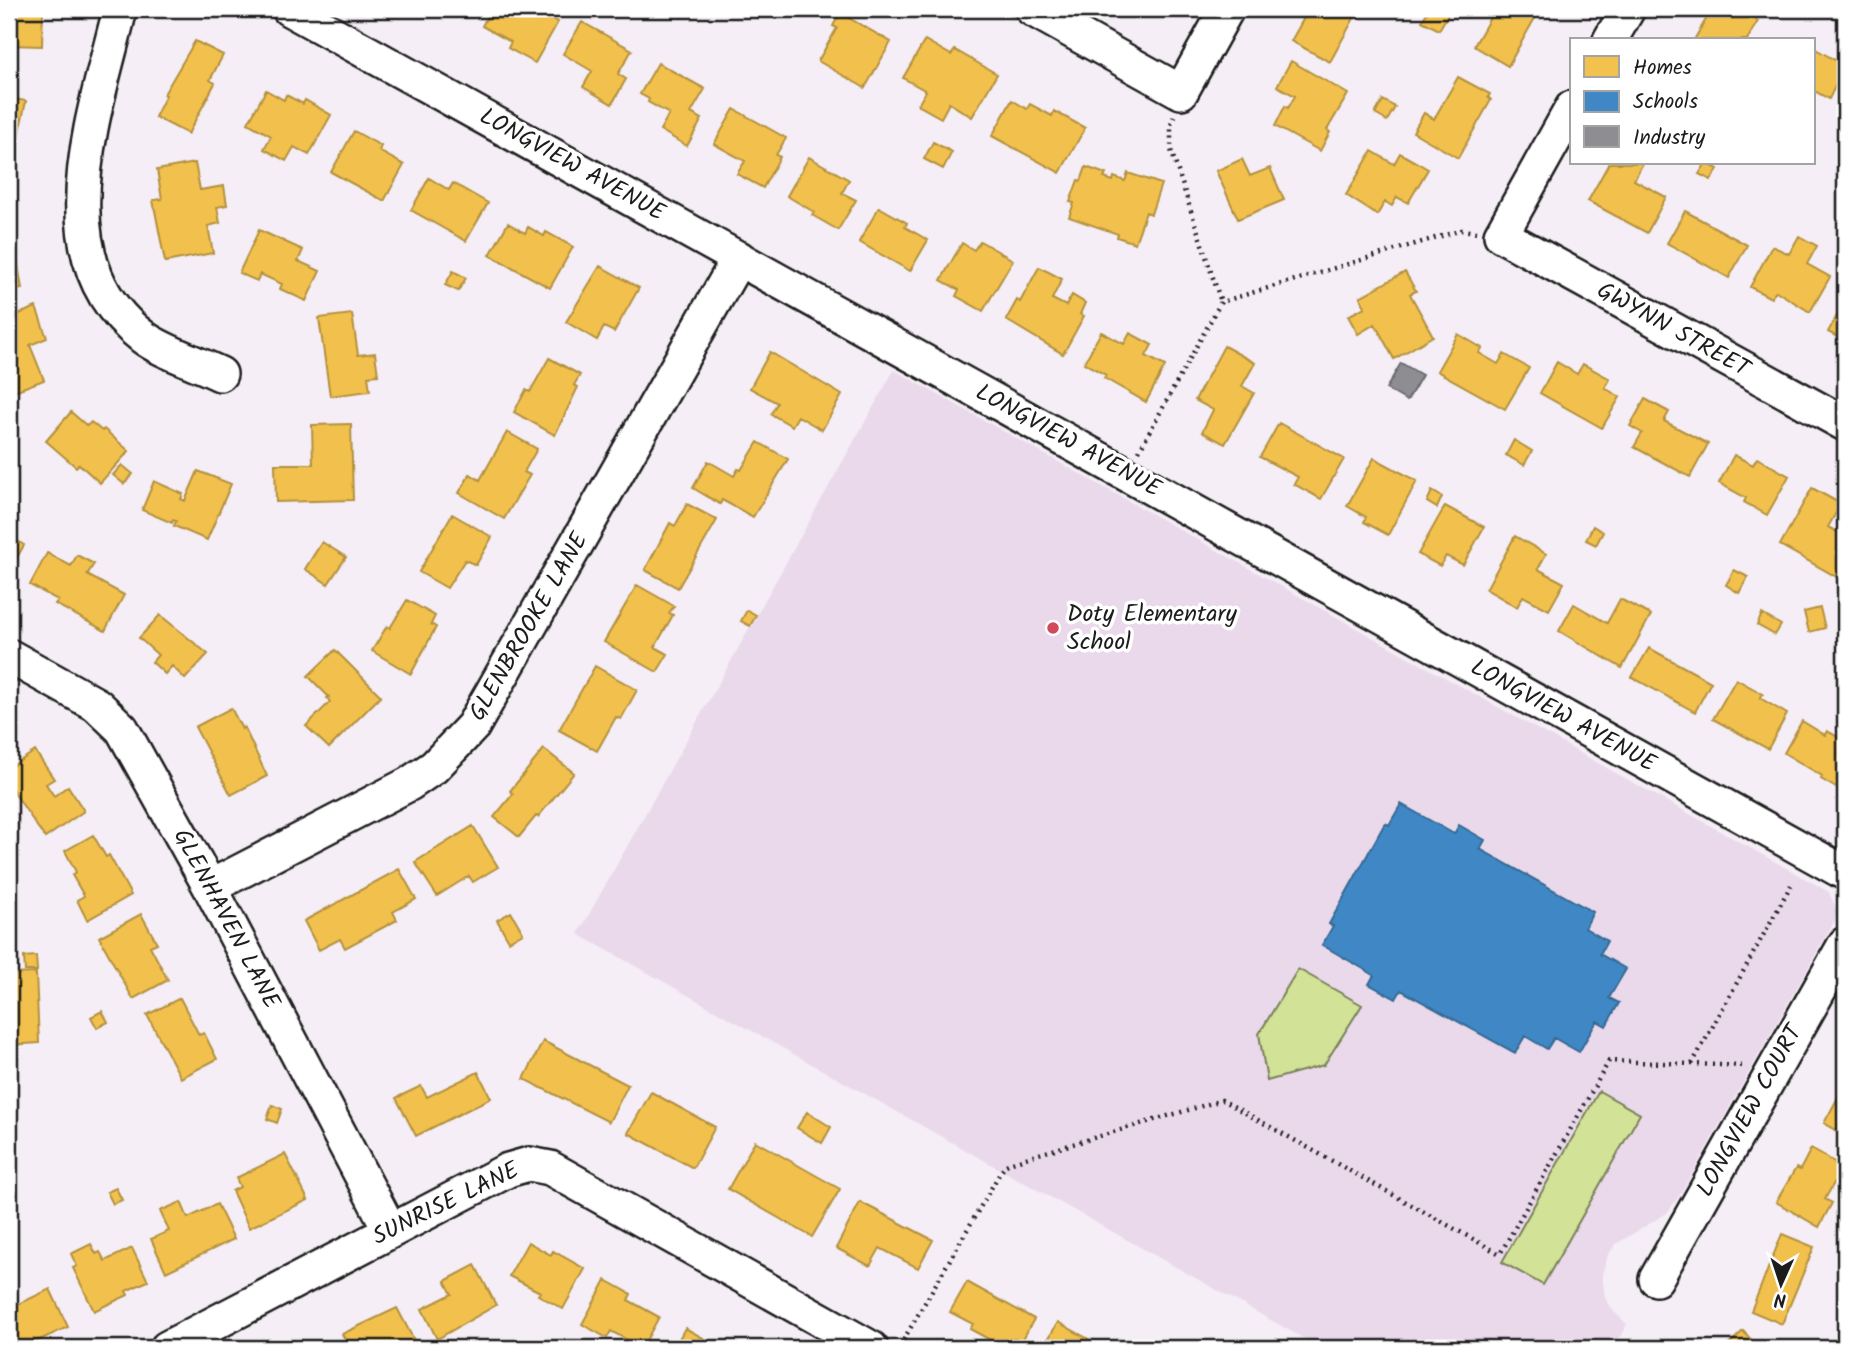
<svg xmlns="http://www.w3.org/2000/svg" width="1854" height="1357" font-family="Kalam,sans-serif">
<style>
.built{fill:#ead9eb}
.green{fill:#d2e296;stroke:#777f59;stroke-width:2}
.homes{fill:#f2c14e;stroke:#b2903f;stroke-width:2}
.schools{fill:#3f88c5;stroke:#346892;stroke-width:2}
.industry{fill:#8d8d92;stroke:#6b6b6f;stroke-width:2}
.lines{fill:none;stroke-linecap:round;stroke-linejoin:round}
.minor-casing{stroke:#1c1c1c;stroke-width:38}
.path{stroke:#1c1c1c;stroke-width:4.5;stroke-dasharray:2 5;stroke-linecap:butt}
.minor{stroke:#fff;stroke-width:33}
.poi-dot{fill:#d1495b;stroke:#fff;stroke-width:2.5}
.labels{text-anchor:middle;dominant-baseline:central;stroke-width:7;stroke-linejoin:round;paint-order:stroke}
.street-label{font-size:24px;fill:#1c1c1c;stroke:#fff}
.poi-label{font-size:24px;fill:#1c1c1c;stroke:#fff;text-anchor:start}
</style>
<rect width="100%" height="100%" fill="#f5eef6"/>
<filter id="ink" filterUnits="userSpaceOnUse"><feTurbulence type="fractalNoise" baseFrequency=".0143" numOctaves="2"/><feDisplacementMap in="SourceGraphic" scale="14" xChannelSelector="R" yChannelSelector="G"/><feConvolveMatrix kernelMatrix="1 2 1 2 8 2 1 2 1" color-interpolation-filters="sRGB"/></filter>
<g filter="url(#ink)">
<!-- built -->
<path class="built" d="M 894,370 L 1829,892 L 1837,911 L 1835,920 L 1681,1193 L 1667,1213 L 1616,1244 L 1608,1255 L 1602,1274 L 1605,1298 L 1615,1313 L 1627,1324 L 1614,1348 L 1321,1348 L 578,934 Z"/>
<!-- green -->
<path class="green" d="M 1298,969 L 1362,1005 L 1324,1065 L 1267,1081 L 1259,1034 Z
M 1599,1091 L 1640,1114 L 1543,1285 L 1502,1262 Z"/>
<!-- homes -->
<path class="homes" d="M 9,9 L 43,9 L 42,46 L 9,45 Z
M 491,9 L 533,9 L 558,22 L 535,63 L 508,48 L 511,42 L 482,26 Z
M 1309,9 L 1359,9 L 1330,62 L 1291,41 Z
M 1429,9 L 1451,9 L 1439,30 L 1422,21 Z
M 1495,9 L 1540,9 L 1508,66 L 1474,46 Z
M 1712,9 L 1737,9 L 1758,21 L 1747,40 L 1694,40 Z
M 840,13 L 891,42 L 865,88 L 818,61 L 837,28 L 833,26 Z
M 582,22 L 632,50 L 618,74 L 626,79 L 612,104 L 583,87 L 592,71 L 563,54 Z
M 925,40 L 951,55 L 955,50 L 997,74 L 972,117 L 949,103 L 941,118 L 918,105 L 926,91 L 903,78 Z
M 195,41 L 223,55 L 210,80 L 215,83 L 188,134 L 155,117 L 166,95 L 164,94 Z
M 1814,48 L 1845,66 L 1829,99 L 1814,91 Z
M 1291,61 L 1348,94 L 1327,130 L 1330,132 L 1320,151 L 1275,126 L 1285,106 L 1288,108 L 1295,96 L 1277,86 Z
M 658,63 L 705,89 L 691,113 L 702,119 L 687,146 L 660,130 L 669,114 L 648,102 L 649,99 L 640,94 Z
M 1458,77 L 1490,94 L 1488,97 L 1491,100 L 1458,158 L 1413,132 L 1424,113 L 1434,119 Z
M 266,90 L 284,100 L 286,95 L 303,104 L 305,100 L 331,115 L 309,155 L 294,147 L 286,161 L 264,149 L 271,136 L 248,123 Z
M 9,98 L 26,101 L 9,178 Z
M 1012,100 L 1027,109 L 1030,104 L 1052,116 L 1054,111 L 1085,128 L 1060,173 L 992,136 Z
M 1383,100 L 1395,107 L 1387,121 L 1375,114 Z
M 734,109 L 786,138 L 776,155 L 780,157 L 763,188 L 737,174 L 745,161 L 714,144 Z
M 354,131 L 381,146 L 379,151 L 404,165 L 384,201 L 331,172 Z
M 933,142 L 952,152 L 943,169 L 924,159 Z
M 1372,151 L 1394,164 L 1400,153 L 1428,169 L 1408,203 L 1397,197 L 1392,206 L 1385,202 L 1377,215 L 1346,195 Z
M 809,157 L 849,180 L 842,193 L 856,200 L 838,230 L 812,215 L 814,212 L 787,196 Z
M 1242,159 L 1250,176 L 1270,168 L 1284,200 L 1238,219 L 1216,171 Z
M 195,163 L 200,190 L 224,186 L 227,205 L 217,207 L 220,223 L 208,226 L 213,253 L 165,262 L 153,200 L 162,199 L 157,170 Z
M 1609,163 L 1643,163 L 1634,180 L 1666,197 L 1647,233 L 1588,201 Z
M 1706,163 L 1718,169 L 1711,180 L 1699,174 Z
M 1086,167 L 1106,174 L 1104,178 L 1113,181 L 1114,177 L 1125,181 L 1128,173 L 1161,184 L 1151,214 L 1146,212 L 1135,243 L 1117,237 L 1118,234 L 1069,217 L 1074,203 L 1070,202 L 1078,180 L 1081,181 Z
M 429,178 L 449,190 L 453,183 L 488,203 L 466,241 L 411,210 Z
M 879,207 L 907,223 L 905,227 L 928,240 L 910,271 L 859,242 Z
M 1685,211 L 1747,245 L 1729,278 L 1667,243 Z
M 508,223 L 525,233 L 528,227 L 544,236 L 546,232 L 573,247 L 550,288 L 490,255 Z
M 259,230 L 303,250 L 298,261 L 320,271 L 306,301 L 280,289 L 282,284 L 260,274 L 257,281 L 239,273 Z
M 1799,236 L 1817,246 L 1807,264 L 1830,277 L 1810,312 L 1776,291 L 1771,298 L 1750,287 L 1772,246 L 1789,254 Z
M 980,241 L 1013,260 L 983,311 L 956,296 L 959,290 L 941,280 L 962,243 L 974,250 Z
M 16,252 L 22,289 L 9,291 L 9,253 Z
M 600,266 L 639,288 L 614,332 L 604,327 L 597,340 L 566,322 Z
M 1039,267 L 1062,279 L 1052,299 L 1066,306 L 1072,295 L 1085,303 L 1080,314 L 1084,316 L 1063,354 L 1006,320 L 1017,300 L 1020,302 Z
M 453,271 L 466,278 L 458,291 L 445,285 Z
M 1405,272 L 1416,291 L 1410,294 L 1433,336 L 1394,359 L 1375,324 L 1358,334 L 1348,316 L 1365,307 L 1360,297 Z
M 1845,301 L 1845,341 L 1828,332 Z
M 36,307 L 47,338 L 30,345 L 44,380 L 9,393 L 9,318 Z
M 352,314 L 358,355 L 375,353 L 378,375 L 368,376 L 370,391 L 330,396 L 319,318 Z
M 1101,332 L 1124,344 L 1130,333 L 1152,345 L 1146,356 L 1165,366 L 1146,402 L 1104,378 L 1106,375 L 1084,363 Z
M 1458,334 L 1482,348 L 1479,353 L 1498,364 L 1504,354 L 1529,368 L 1505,409 L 1437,371 Z
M 1224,346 L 1255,363 L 1242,386 L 1254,393 L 1225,444 L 1202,432 L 1213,410 L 1195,400 Z
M 770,352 L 842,395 L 822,430 L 798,416 L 792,426 L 771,414 L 777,403 L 750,388 Z
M 549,358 L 580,375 L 574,385 L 578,387 L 555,435 L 514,412 L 526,390 L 530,392 Z
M 1557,362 L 1577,374 L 1583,364 L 1610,379 L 1605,388 L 1620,397 L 1602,428 L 1540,393 Z
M 1645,399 L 1669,412 L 1664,421 L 1708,444 L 1690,477 L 1634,447 L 1642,433 L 1630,426 Z
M 71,412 L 87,426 L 91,422 L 102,431 L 104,429 L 129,451 L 100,483 L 79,464 L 76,467 L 46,441 Z
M 1279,423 L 1344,459 L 1321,499 L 1294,484 L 1298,477 L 1260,457 Z
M 351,424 L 353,500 L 276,502 L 275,464 L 313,464 L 312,425 Z
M 507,432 L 537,449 L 524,472 L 530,475 L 504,519 L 459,493 L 470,474 L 480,480 Z
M 1514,440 L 1532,451 L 1524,465 L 1506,455 Z
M 758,442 L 788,459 L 753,517 L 722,500 L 720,504 L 693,488 L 708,461 L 734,476 L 738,469 L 741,470 Z
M 1734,455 L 1753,465 L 1757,458 L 1789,476 L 1767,515 L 1744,502 L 1746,498 L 1719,483 Z
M 1374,458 L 1417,481 L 1388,535 L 1364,522 L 1366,517 L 1347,506 Z
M 122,465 L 133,474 L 124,484 L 113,475 Z
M 198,471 L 231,484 L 207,540 L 174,526 L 176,521 L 173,520 L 172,523 L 142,510 L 154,481 L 183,494 L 181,499 L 185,501 Z
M 1812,488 L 1841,504 L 1828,527 L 1845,536 L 1844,581 L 1780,545 Z
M 1432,491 L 1442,497 L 1437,508 L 1427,502 Z
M 687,504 L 717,520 L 678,588 L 645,570 L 670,523 L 675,526 Z
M 1445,506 L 1484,527 L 1463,565 L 1446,556 L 1440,566 L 1418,554 Z
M 452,514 L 492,537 L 476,565 L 465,560 L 447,588 L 419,572 Z
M 1593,526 L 1603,532 L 1596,545 L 1586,540 Z
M 9,536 L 24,545 L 9,572 Z
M 1515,536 L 1546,554 L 1538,569 L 1564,583 L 1549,610 L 1523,596 L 1517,607 L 1486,589 Z
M 322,542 L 346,557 L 328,584 L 305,569 Z
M 47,553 L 71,566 L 77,555 L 94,564 L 87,575 L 124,595 L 105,631 L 55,604 L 58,600 L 30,585 Z
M 1734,570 L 1748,577 L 1739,593 L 1726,585 Z
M 637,585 L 674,606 L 669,613 L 673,615 L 655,647 L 668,654 L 657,672 L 604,642 Z
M 1620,599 L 1651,615 L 1622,668 L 1559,631 L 1574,604 L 1607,623 Z
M 407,600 L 435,616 L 431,624 L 436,627 L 411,674 L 372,651 L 387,626 L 390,628 Z
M 1820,608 L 1825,628 L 1809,632 L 1804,612 Z
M 747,610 L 756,615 L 750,626 L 741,621 Z
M 1762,614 L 1781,625 L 1775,635 L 1757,625 Z
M 160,615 L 208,654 L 185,679 L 172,666 L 165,674 L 152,662 L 158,655 L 139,638 Z
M 1649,648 L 1711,682 L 1695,712 L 1632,677 Z
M 335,650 L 381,696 L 329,748 L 306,726 L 330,702 L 327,698 L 329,697 L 308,676 Z
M 595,666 L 637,690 L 621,719 L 616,717 L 597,751 L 559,730 Z
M 1736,679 L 1763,694 L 1760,698 L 1787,714 L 1768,749 L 1713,719 Z
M 231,708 L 242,729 L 244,727 L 267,776 L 231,795 L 195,727 Z
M 1802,721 L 1825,735 L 1827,731 L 1845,741 L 1839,753 L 1845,757 L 1845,793 L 1821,779 L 1822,776 L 1784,753 Z
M 544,749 L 574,773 L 538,817 L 536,816 L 519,837 L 494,817 L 513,794 L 510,791 Z
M 35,751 L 54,779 L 46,784 L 54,796 L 68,786 L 84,811 L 45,838 L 9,785 L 9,768 Z
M 473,826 L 498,867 L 473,882 L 469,876 L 437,896 L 415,862 Z
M 93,835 L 106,857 L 109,855 L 131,895 L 87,920 L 77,900 L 84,896 L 72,875 L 76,872 L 65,851 Z
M 399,869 L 416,899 L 393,912 L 397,920 L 345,948 L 340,939 L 319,950 L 304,921 Z
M 511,912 L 523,933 L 509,941 L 497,920 Z
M 141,914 L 157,943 L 150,946 L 168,980 L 133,999 L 99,937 Z
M 36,956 L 37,971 L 25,971 L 24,957 Z
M 9,961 L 12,961 L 12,974 L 36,973 L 39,1043 L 9,1045 Z
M 180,998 L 199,1035 L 204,1033 L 217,1059 L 181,1078 L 147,1015 Z
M 102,1011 L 108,1022 L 97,1028 L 91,1017 Z
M 543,1041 L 628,1085 L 609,1122 L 524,1079 Z
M 478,1072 L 491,1098 L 416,1136 L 396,1098 L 421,1086 L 427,1097 Z
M 651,1092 L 715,1127 L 693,1168 L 628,1133 Z
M 1840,1094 L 1845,1097 L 1845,1135 L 1824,1123 Z
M 272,1105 L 282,1109 L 277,1123 L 267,1119 Z
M 807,1112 L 831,1127 L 822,1143 L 797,1128 Z
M 755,1141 L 840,1189 L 812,1237 L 728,1189 Z
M 1811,1149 L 1843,1167 L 1825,1199 L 1832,1203 L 1819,1227 L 1776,1202 L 1796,1168 L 1800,1170 Z
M 285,1154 L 308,1200 L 249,1228 L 232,1191 L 240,1187 L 236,1178 Z
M 116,1188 L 122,1200 L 113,1204 L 107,1192 Z
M 181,1202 L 188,1218 L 217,1204 L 234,1239 L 166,1272 L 151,1239 L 169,1231 L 160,1211 Z
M 860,1202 L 933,1240 L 918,1268 L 880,1248 L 870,1266 L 836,1248 Z
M 1782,1234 L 1814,1247 L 1782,1324 L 1751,1311 Z
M 528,1242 L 551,1255 L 553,1251 L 585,1269 L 563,1309 L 538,1295 L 540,1292 L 509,1276 Z
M 91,1244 L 96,1254 L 100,1252 L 105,1261 L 132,1248 L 148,1281 L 126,1291 L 128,1295 L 94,1311 L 73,1268 L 77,1266 L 71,1254 Z
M 475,1265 L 496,1305 L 437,1339 L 422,1309 L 452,1294 L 445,1281 Z
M 606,1280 L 631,1294 L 628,1300 L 659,1317 L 642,1348 L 611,1331 L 607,1338 L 582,1324 Z
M 967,1282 L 1034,1319 L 1018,1348 L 1005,1348 L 970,1329 L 973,1324 L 950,1312 Z
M 50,1289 L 68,1327 L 22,1348 L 9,1348 L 9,1299 L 13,1297 L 17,1305 Z
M 397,1308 L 415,1342 L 403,1348 L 350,1348 L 342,1334 Z
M 1058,1322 L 1105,1348 L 1043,1348 Z
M 685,1328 L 716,1345 L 714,1348 L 674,1348 Z
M 1743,1331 L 1759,1348 L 1725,1348 Z"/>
<!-- schools -->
<path class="schools" d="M 1401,804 L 1454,834 L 1459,825 L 1485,840 L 1480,849 L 1593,912 L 1585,928 L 1607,941 L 1600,954 L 1626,969 L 1609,998 L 1619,1003 L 1606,1026 L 1597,1021 L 1579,1052 L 1554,1038 L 1547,1049 L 1525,1036 L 1515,1053 L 1401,990 L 1396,999 L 1369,984 L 1374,975 L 1322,945 L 1333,926 L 1329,924 L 1385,823 L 1389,825 Z"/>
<!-- industry -->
<path class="industry" d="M 1401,363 L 1422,375 L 1407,401 L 1386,389 Z"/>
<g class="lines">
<defs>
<path id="minor" d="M 120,9 C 96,112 39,258 143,337 C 161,351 198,363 220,374
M 289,9 L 1845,873
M 1032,9 L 1181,92 L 1227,9
M 1610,40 L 1628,9
M 1572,108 L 1501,235 L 1845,424
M 9,656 L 97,705 L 122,729 L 210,887 L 390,1230
M 210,887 L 409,784 L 434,767 L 473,726 L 739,258
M 1656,1279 L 1845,944
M 167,1348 L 508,1170 L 529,1164 L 550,1168 L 871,1348"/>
</defs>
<!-- minor casing -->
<use href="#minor" class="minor-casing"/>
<!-- path -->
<path class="path" d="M 1174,116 L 1171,125 L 1171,150 L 1221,302
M 1139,451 L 1221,302 L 1462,230 L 1476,232
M 1692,1064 L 1791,885
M 900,1346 L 1000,1173 L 1006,1165 L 1012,1162 L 1222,1100 L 1500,1254 L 1609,1061 L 1746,1066"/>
<!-- minor -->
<use href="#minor" class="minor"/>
</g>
</g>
<!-- markers -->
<circle class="poi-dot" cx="1053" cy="628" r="7"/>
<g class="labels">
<!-- street labels -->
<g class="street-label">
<text transform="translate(572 165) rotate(29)">LONGVIEW AVENUE</text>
<text transform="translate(1673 330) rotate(29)">GWYNN STREET</text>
<text transform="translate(1068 441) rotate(29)">LONGVIEW AVENUE</text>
<text transform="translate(529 627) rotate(-60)">GLENBROOKE LANE</text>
<text transform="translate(1563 716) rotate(29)">LONGVIEW AVENUE</text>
<text transform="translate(226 919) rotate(62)">GLENHAVEN LANE</text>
<text transform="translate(1750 1111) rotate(-61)">LONGVIEW COURT</text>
<text transform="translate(446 1204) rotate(-26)">SUNRISE LANE</text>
</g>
<!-- poi labels -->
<g class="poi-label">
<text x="1067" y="614">Doty Elementary<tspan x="1067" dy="28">School</tspan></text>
</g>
</g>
<!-- margin -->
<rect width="1854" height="1357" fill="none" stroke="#fff" stroke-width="35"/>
<rect x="18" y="18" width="1819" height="1322" fill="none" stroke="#1c1c1c" stroke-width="2.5" filter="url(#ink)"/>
<!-- legend -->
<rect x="1570" y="38" width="245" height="126" fill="#ffffff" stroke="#a4a4a4" stroke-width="2"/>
<rect x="1584" y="56" width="35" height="21" fill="#f2c14e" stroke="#a4a4a4" stroke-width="2"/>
<text x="1633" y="74" font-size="21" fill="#1c1c1c">Homes</text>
<rect x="1584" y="91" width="35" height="21" fill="#3f88c5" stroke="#a4a4a4" stroke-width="2"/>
<text x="1633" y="108" font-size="21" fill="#1c1c1c">Schools</text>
<rect x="1584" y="126" width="35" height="21" fill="#8d8d92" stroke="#a4a4a4" stroke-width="2"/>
<text x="1633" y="144" font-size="21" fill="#1c1c1c">Industry</text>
<!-- north arrow -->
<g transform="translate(1781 1284) rotate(183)" stroke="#ffffff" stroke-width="5" paint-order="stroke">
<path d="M0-5L12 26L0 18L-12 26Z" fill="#1c1c1c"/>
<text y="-10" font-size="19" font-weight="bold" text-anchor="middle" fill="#1c1c1c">N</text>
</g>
</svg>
